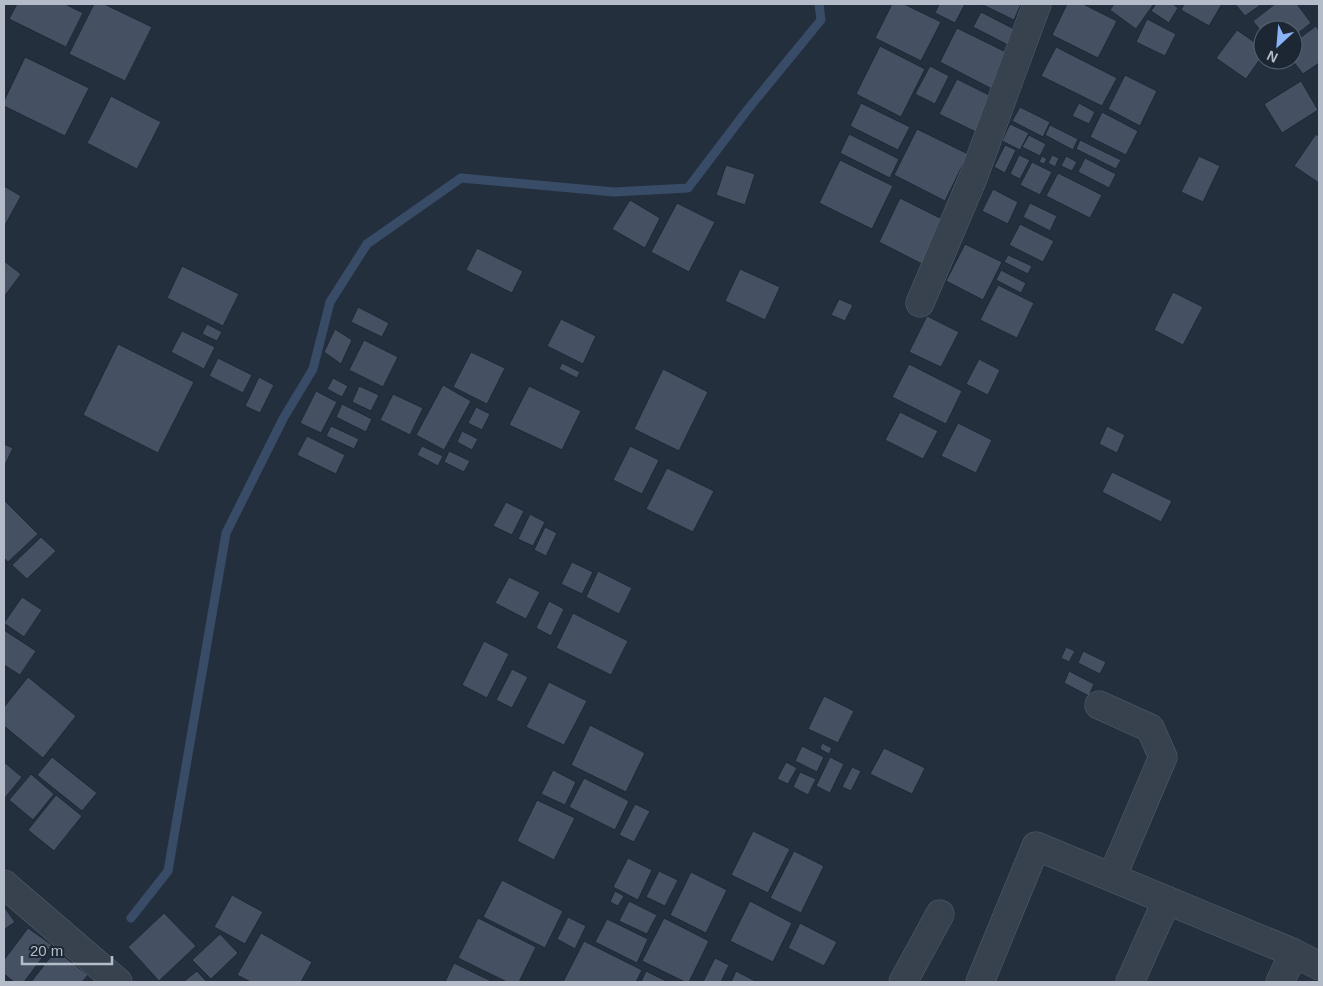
<svg xmlns="http://www.w3.org/2000/svg" width="1323" height="986" font-family="Helvetica,sans-serif">
<style>
.lines{fill:none;stroke-linecap:round;stroke-linejoin:round}
.stream{stroke:#394c67;stroke-width:9}
.building{fill:#455162;stroke:#1f2835}
.minor-casing{stroke:#565f6c;stroke-width:29}
.tertiary-casing{stroke:#565f6c;stroke-width:29}
.minor{stroke:#38414e;stroke-width:28}
.tertiary{stroke:#38414e;stroke-width:28}
</style>
<rect width="100%" height="100%" fill="#242f3e"/>
<g class="lines">
<!-- stream -->
<path class="stream" d="M 131,918 L 168,871 L 226,533 L 284,417 L 313,369 L 330,302 L 367,244 L 461,178 L 614,192 L 688,188 L 748,109 L 821,20 L 819,4"/>
</g>
<!-- building -->
<path class="building" d="M 17,4 L 65,4 L 83,13 L 66,47 L 9,19 Z
M 94,4 L 104,4 L 152,27 L 125,81 L 69,54 Z
M 892,4 L 904,4 L 941,22 L 921,61 L 875,38 Z
M 939,4 L 965,4 L 955,23 L 935,13 Z
M 981,4 L 1021,4 L 1014,20 Z
M 1067,4 L 1083,4 L 1117,21 L 1098,58 L 1052,35 Z
M 1114,4 L 1150,4 L 1153,5 L 1136,29 L 1110,10 Z
M 1156,4 L 1173,4 L 1178,8 L 1169,23 L 1151,11 Z
M 1184,4 L 1222,4 L 1209,26 L 1181,10 Z
M 1235,4 L 1262,4 L 1245,16 Z
M 1275,4 L 1297,4 L 1311,23 L 1293,37 L 1293,30 L 1263,30 L 1263,34 L 1253,21 Z
M 981,12 L 1016,30 L 1008,45 L 973,27 Z
M 1147,19 L 1176,34 L 1165,56 L 1136,42 Z
M 1316,26 L 1319,31 L 1319,63 L 1303,74 L 1292,60 L 1293,43 Z
M 957,28 L 1010,54 L 992,89 L 940,62 Z
M 1237,30 L 1263,48 L 1263,55 L 1246,79 L 1216,58 Z
M 880,46 L 925,69 L 901,117 L 856,94 Z
M 1056,47 L 1117,78 L 1102,106 L 1041,76 Z
M 25,57 L 89,88 L 65,136 L 4,106 L 4,101 Z
M 930,66 L 949,76 L 935,104 L 915,94 Z
M 1125,75 L 1157,91 L 1140,126 L 1108,109 Z
M 957,79 L 995,98 L 978,133 L 939,114 Z
M 1301,81 L 1318,110 L 1282,133 L 1264,104 Z
M 111,96 L 161,122 L 137,169 L 87,143 Z
M 861,103 L 910,127 L 898,150 L 850,126 Z
M 1079,103 L 1095,112 L 1089,124 L 1072,116 Z
M 1020,107 L 1050,122 L 1043,137 L 1012,121 Z
M 1102,112 L 1138,131 L 1126,155 L 1090,137 Z
M 1010,124 L 1029,133 L 1020,150 L 1002,141 Z
M 1050,125 L 1078,139 L 1073,150 L 1045,135 Z
M 917,129 L 968,154 L 945,201 L 894,175 Z
M 849,134 L 899,159 L 890,178 L 840,153 Z
M 1316,134 L 1319,137 L 1319,183 L 1294,166 Z
M 1029,135 L 1046,144 L 1040,156 L 1022,147 Z
M 1080,140 L 1121,160 L 1116,169 L 1076,149 Z
M 1005,145 L 1016,150 L 1005,173 L 994,167 Z
M 1019,155 L 1030,160 L 1020,179 L 1010,174 Z
M 1052,155 L 1059,158 L 1055,167 L 1048,163 Z
M 1042,156 L 1047,159 L 1044,164 L 1039,162 Z
M 1066,156 L 1077,162 L 1072,171 L 1061,166 Z
M 1199,156 L 1220,166 L 1203,202 L 1181,192 Z
M 1085,158 L 1116,174 L 1109,188 L 1078,172 Z
M 840,160 L 893,186 L 872,229 L 819,203 Z
M 1032,162 L 1052,172 L 1040,195 L 1020,185 Z
M 726,165 L 755,174 L 745,205 L 716,195 Z
M 1058,173 L 1102,195 L 1090,218 L 1046,196 Z
M 4,186 L 21,196 L 4,227 Z
M 993,189 L 1018,202 L 1008,224 L 982,211 Z
M 900,198 L 944,220 L 922,264 L 879,242 Z
M 630,200 L 660,218 L 645,248 L 612,229 Z
M 677,203 L 715,222 L 689,272 L 651,252 Z
M 1030,203 L 1057,216 L 1050,231 L 1023,217 Z
M 1020,224 L 1054,241 L 1043,262 L 1009,245 Z
M 965,244 L 1002,262 L 983,300 L 946,281 Z
M 477,248 L 523,271 L 512,293 L 466,270 Z
M 1008,255 L 1032,266 L 1028,274 L 1004,262 Z
M 4,261 L 21,274 L 4,297 Z
M 182,266 L 239,294 L 223,326 L 167,298 Z
M 740,269 L 780,287 L 765,320 L 725,301 Z
M 1001,270 L 1026,283 L 1021,293 L 996,280 Z
M 998,285 L 1034,303 L 1017,338 L 980,320 Z
M 1173,292 L 1203,307 L 1183,345 L 1154,330 Z
M 839,299 L 853,305 L 845,321 L 831,315 Z
M 358,307 L 389,323 L 382,337 L 351,322 Z
M 927,316 L 959,332 L 941,367 L 909,352 Z
M 561,319 L 596,336 L 583,364 L 547,346 Z
M 207,324 L 222,332 L 217,341 L 202,334 Z
M 335,329 L 352,340 L 341,364 L 324,352 Z
M 182,331 L 215,347 L 204,369 L 171,352 Z
M 364,340 L 398,357 L 383,387 L 349,370 Z
M 118,344 L 194,382 L 158,453 L 83,415 Z
M 471,352 L 505,368 L 487,404 L 453,387 Z
M 218,358 L 252,375 L 243,393 L 209,376 Z
M 979,359 L 1000,370 L 988,395 L 966,384 Z
M 562,363 L 580,372 L 577,378 L 559,369 Z
M 909,364 L 962,391 L 946,424 L 892,397 Z
M 663,369 L 708,392 L 679,451 L 634,429 Z
M 259,377 L 274,385 L 260,413 L 245,406 Z
M 333,378 L 348,386 L 342,397 L 327,389 Z
M 443,385 L 471,401 L 444,450 L 416,435 Z
M 359,386 L 379,395 L 371,411 L 352,402 Z
M 529,386 L 581,411 L 562,450 L 509,425 Z
M 316,391 L 337,402 L 321,433 L 300,423 Z
M 393,394 L 423,408 L 410,435 L 380,420 Z
M 342,404 L 372,419 L 366,432 L 336,417 Z
M 476,407 L 490,414 L 482,430 L 468,423 Z
M 900,412 L 938,431 L 923,459 L 885,440 Z
M 958,423 L 992,440 L 976,473 L 941,456 Z
M 331,426 L 359,439 L 354,449 L 326,436 Z
M 1107,426 L 1125,435 L 1117,453 L 1099,444 Z
M 462,431 L 478,439 L 472,450 L 457,442 Z
M 307,436 L 345,455 L 336,474 L 297,455 Z
M 4,444 L 13,448 L 4,467 Z
M 422,446 L 443,456 L 438,466 L 417,455 Z
M 630,446 L 659,460 L 642,494 L 613,480 Z
M 449,451 L 470,461 L 464,472 L 444,462 Z
M 667,468 L 714,491 L 693,532 L 646,509 Z
M 1112,472 L 1172,501 L 1161,522 L 1102,492 Z
M 4,500 L 38,534 L 8,562 L 4,558 Z
M 506,502 L 524,511 L 512,535 L 493,526 Z
M 530,514 L 545,522 L 533,546 L 518,539 Z
M 545,527 L 557,533 L 546,556 L 534,550 Z
M 41,537 L 56,551 L 27,579 L 12,565 Z
M 572,562 L 593,572 L 582,594 L 561,584 Z
M 598,571 L 632,588 L 619,614 L 586,597 Z
M 509,577 L 540,592 L 526,619 L 495,603 Z
M 22,597 L 42,610 L 24,637 L 4,623 Z
M 549,601 L 564,609 L 551,636 L 536,628 Z
M 573,613 L 628,641 L 611,675 L 556,648 Z
M 4,630 L 36,651 L 20,675 L 4,665 Z
M 484,641 L 509,654 L 487,698 L 462,685 Z
M 1066,647 L 1075,651 L 1069,662 L 1061,658 Z
M 1083,651 L 1106,662 L 1100,674 L 1078,663 Z
M 512,669 L 528,677 L 512,708 L 496,700 Z
M 1069,671 L 1094,684 L 1089,696 L 1064,683 Z
M 28,677 L 76,716 L 43,758 L 4,726 L 4,707 Z
M 549,682 L 587,701 L 564,745 L 526,727 Z
M 824,696 L 854,711 L 838,743 L 808,729 Z
M 590,725 L 645,753 L 626,792 L 571,765 Z
M 822,743 L 832,748 L 829,754 L 820,749 Z
M 802,746 L 824,757 L 817,772 L 795,761 Z
M 884,748 L 925,768 L 912,794 L 870,774 Z
M 52,757 L 97,793 L 82,811 L 37,775 Z
M 830,757 L 844,764 L 830,793 L 816,786 Z
M 4,762 L 22,777 L 4,799 Z
M 786,762 L 797,768 L 788,784 L 777,779 Z
M 852,767 L 861,771 L 851,791 L 842,787 Z
M 553,770 L 576,782 L 565,805 L 541,794 Z
M 800,772 L 816,779 L 808,795 L 793,787 Z
M 31,774 L 54,794 L 33,820 L 9,800 Z
M 584,778 L 629,801 L 615,830 L 569,807 Z
M 56,795 L 82,816 L 54,851 L 28,830 Z
M 537,800 L 575,818 L 554,860 L 517,841 Z
M 635,804 L 650,811 L 634,842 L 619,835 Z
M 753,831 L 790,849 L 768,893 L 731,875 Z
M 794,851 L 824,866 L 801,913 L 770,898 Z
M 628,858 L 652,870 L 638,900 L 613,887 Z
M 659,871 L 678,880 L 665,906 L 646,897 Z
M 691,872 L 727,890 L 706,933 L 670,915 Z
M 502,880 L 563,911 L 545,948 L 483,917 Z
M 615,891 L 624,896 L 618,906 L 610,902 Z
M 232,895 L 263,912 L 245,944 L 214,927 Z
M 629,901 L 657,915 L 647,934 L 619,921 Z
M 750,901 L 792,923 L 773,962 L 730,941 Z
M 4,907 L 15,922 L 5,929 L 4,927 Z
M 164,913 L 196,946 L 159,981 L 128,947 Z
M 568,917 L 586,926 L 575,949 L 557,939 Z
M 478,918 L 536,947 L 519,982 L 507,982 L 458,958 Z
M 664,918 L 709,941 L 689,982 L 685,982 L 642,961 Z
M 607,919 L 648,939 L 637,963 L 595,942 Z
M 800,923 L 837,942 L 824,966 L 788,948 Z
M 28,928 L 52,945 L 24,982 L 14,982 L 4,974 L 4,960 Z
M 261,933 L 312,962 L 301,982 L 251,982 L 237,975 Z
M 220,934 L 238,953 L 211,979 L 192,960 Z
M 584,941 L 642,970 L 636,982 L 563,982 Z
M 56,950 L 88,975 L 82,982 L 31,982 Z
M 715,958 L 729,965 L 721,982 L 703,982 Z
M 454,963 L 493,982 L 445,982 Z
M 197,971 L 207,982 L 183,982 Z
M 646,971 L 668,982 L 641,982 Z
M 736,971 L 757,982 L 731,982 Z"/>
<g class="lines">
<defs>
<path id="minor" d="M 920,303 L 973,178 L 1037,4
M 1099,705 L 1150,728 L 1163,757 L 1112,877
M 903,982 L 940,914
M 980,982 L 1036,846 L 1294,953 L 1319,966
M 1130,982 L 1167,900
M 1280,982 L 1294,953"/>
<path id="tertiary" d="M 4,884 L 118,982"/>
</defs>
<!-- minor casing -->
<use href="#minor" class="minor-casing"/>
<!-- tertiary casing -->
<use href="#tertiary" class="tertiary-casing"/>
<!-- minor -->
<use href="#minor" class="minor"/>
<!-- tertiary -->
<use href="#tertiary" class="tertiary"/>
</g>
<!-- border -->
<rect width="1323" height="986" fill="none" stroke="#b4bcc9" stroke-width="10"/>
<!-- north arrow -->
<g transform="translate(1278 45) rotate(206)"><circle r="24" fill="#1d2633" stroke="#59626f"/>
<path d="M0-4L9 19L0 12L-9 19Z" fill="#8ab4f8"/>
<text y="-8" font-size="14" font-weight="bold" text-anchor="middle" fill="#b4bcc9">N</text>
</g>
<!-- scale -->
<path d="M22 956v8h90v-8" fill="none" stroke="#b4bcc9" stroke-width="2.5"/>
<text x="30" y="956" font-size="15" fill="#b4bcc9" stroke="#1d2633" stroke-width="4" paint-order="stroke">20 m</text>
</svg>
